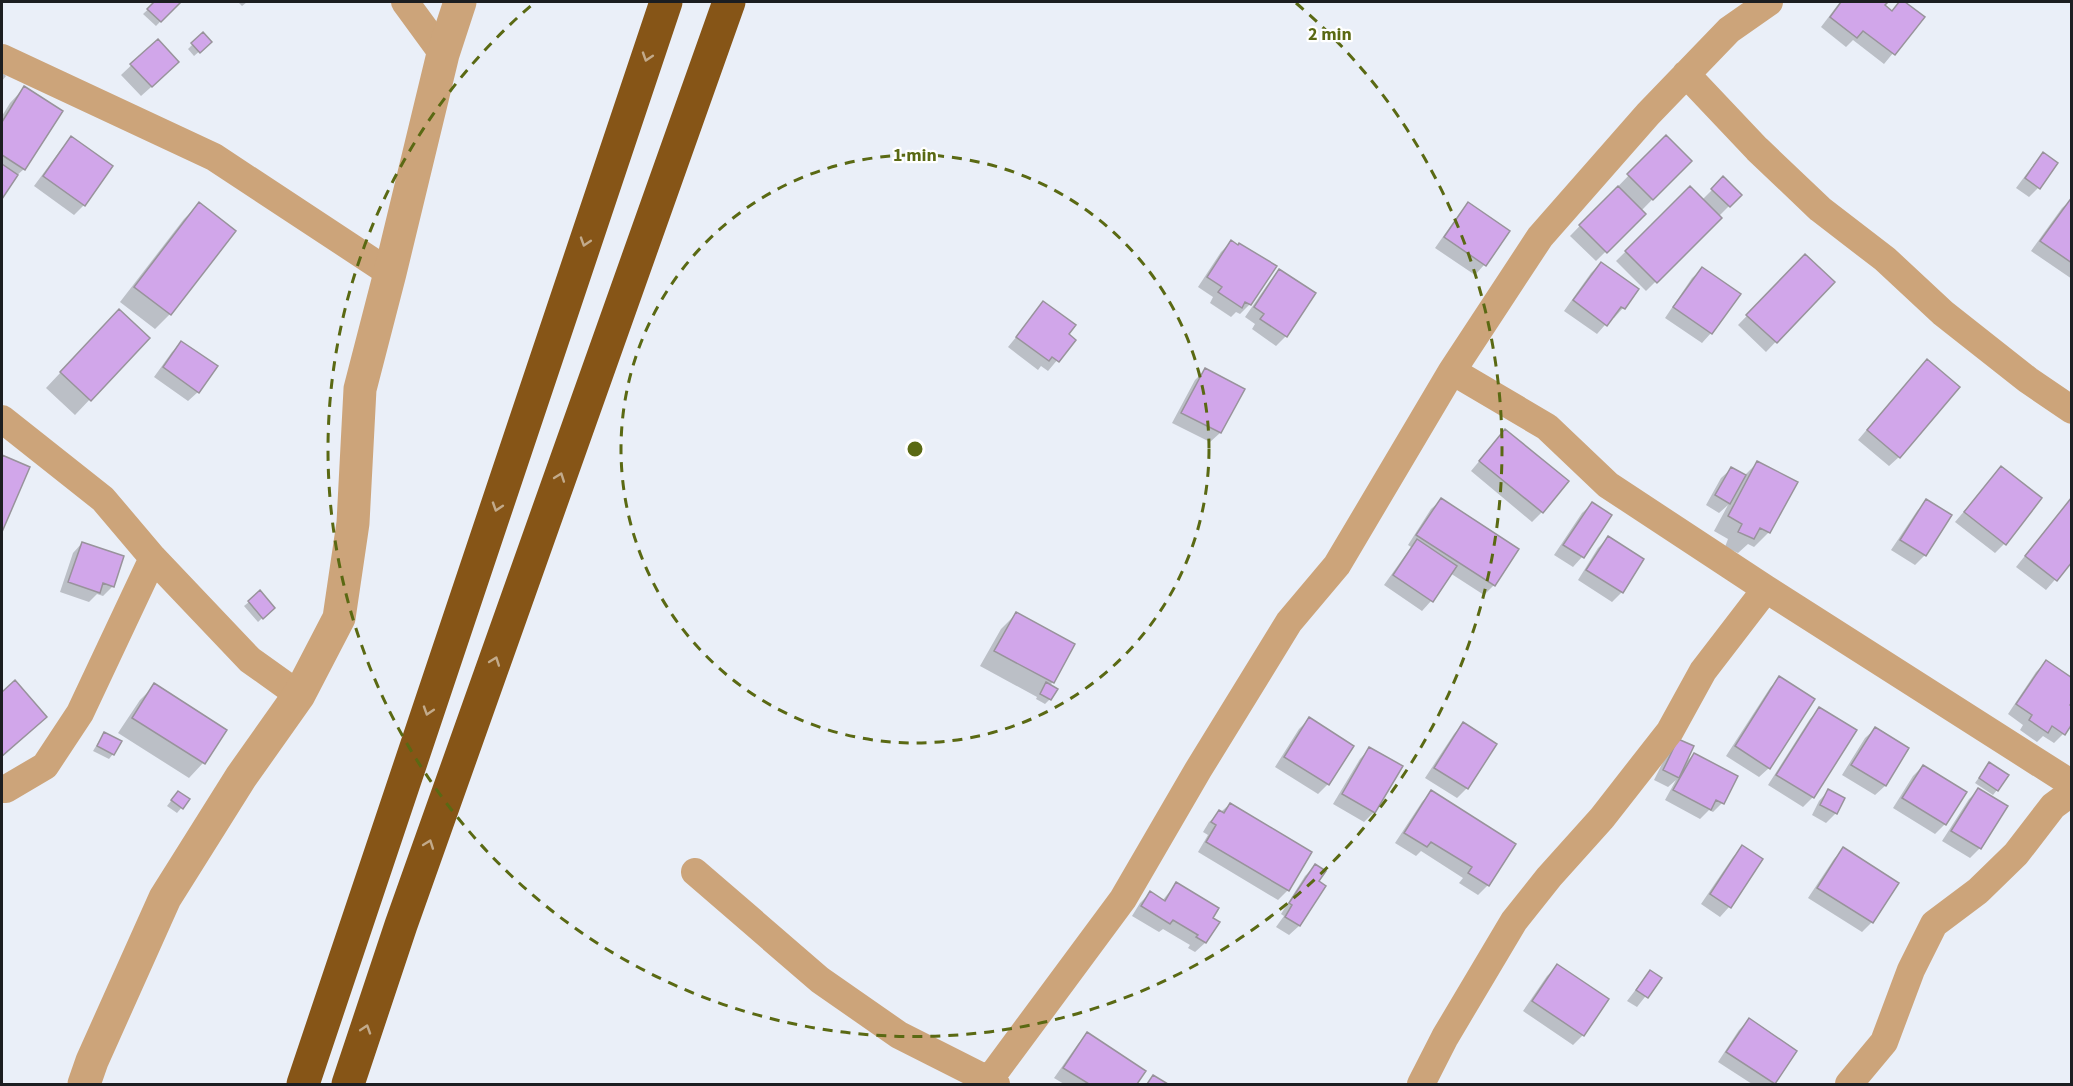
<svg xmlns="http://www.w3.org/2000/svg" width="2073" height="1086" font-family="'Source Sans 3',sans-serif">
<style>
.shadow{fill:#0003}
.building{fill:#d1a6ea;stroke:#98939b;stroke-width:1.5}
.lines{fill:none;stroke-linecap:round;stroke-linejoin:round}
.minor{stroke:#cca47a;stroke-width:28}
.tertiary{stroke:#cca47a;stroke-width:33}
.motorway{stroke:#865517;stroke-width:33}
.oneway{stroke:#c2aa8b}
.ring{fill:none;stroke:#5a6913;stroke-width:3;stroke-dasharray:10 8}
.centre{fill:#5a6913;stroke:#fff;stroke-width:3}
.ring-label{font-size:18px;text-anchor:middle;font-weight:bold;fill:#5a6913;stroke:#fff;stroke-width:4.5;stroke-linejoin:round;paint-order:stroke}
</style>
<rect width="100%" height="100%" fill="#eaeff8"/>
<!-- shadow -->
<path class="shadow" d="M 156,2 L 179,2 L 156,26 L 143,14 Z
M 238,2 L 247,2 L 242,6 Z
M 1840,2 L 1886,2 L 1883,6 L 1891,12 L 1903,2 L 1923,17 L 1884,64 L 1853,40 L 1846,47 L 1821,27 Z
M 203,34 L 210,42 L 194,56 L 188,49 Z
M 157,41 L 168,72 L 141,96 L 121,75 Z
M 2,72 L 6,76 L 2,81 Z
M 24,88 L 24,169 L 14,178 L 2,197 L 2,116 L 10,103 Z
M 1666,137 L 1690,161 L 1641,211 L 1644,214 L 1596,261 L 1570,236 Z
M 72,138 L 84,205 L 74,215 L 34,186 L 62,148 Z
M 2043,154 L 2038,188 L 2029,197 L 2016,188 L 2034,164 Z
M 1723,179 L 1740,195 L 1718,217 L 1720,218 L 1646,291 L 1616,261 L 1690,188 L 1702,200 Z
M 2072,199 L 2072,279 L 2031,251 L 2062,208 Z
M 199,204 L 170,314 L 155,329 L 120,302 L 184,219 Z
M 1469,204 L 1508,232 L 1484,265 L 1475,275 L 1435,248 L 1459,214 Z
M 1231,242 L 1250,304 L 1240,314 L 1236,312 L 1231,317 L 1210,303 L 1213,297 L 1198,287 L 1221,252 Z
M 1805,256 L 1833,282 L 1766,352 L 1738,325 Z
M 1601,263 L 1637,290 L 1623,308 L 1614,318 L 1612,317 L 1597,334 L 1564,311 L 1591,273 Z
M 1702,269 L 1711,333 L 1702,343 L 1665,318 L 1692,278 Z
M 1280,271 L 1286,336 L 1276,346 L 1252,329 L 1255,324 L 1245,317 L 1270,281 Z
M 1044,303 L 1066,335 L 1074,340 L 1048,371 L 1041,366 L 1038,370 L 1008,347 Z
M 104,326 L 148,338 L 75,415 L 46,388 Z
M 182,343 L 198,392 L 188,401 L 154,377 L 172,352 Z
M 1205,370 L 1243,390 L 1220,433 L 1210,442 L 1172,423 L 1195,380 Z
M 1917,371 L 1899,457 L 1889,466 L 1858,440 Z
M 1496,441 L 1542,512 L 1532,522 L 1471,471 Z
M 2,456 L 28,468 L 2,530 Z
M 1757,463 L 1769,532 L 1754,547 L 1748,544 L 1738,553 L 1725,547 L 1728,539 L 1714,531 L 1728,505 L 1719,513 L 1706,505 L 1721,478 L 1731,469 L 1744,476 Z
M 2001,468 L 2004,544 L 1995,553 L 1955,522 Z
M 2072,497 L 2072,560 L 2046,590 L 2016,567 Z
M 1441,500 L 1494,585 L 1484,595 L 1450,573 L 1431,601 L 1422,611 L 1384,585 L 1411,547 L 1408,545 L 1431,509 Z
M 1926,501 L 1925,555 L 1915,565 L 1891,550 L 1917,511 Z
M 1592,504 L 1582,557 L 1573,567 L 1554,555 L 1582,513 Z
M 1608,538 L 1622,592 L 1612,602 L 1578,580 L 1598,548 Z
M 82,543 L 113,586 L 103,596 L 97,594 L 89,602 L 60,592 L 73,553 Z
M 249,602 L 273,608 L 258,622 L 244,606 Z
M 1016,614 L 1053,682 L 1049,686 L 1050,699 L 1045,704 L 1036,699 L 1037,697 L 980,666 L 1001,629 Z
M 2046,662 L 2068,705 L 2063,734 L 2054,743 L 2043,736 L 2037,742 L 2020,730 L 2023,725 L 2008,714 L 2036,672 Z
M 1779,678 L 1769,768 L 1759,777 L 1726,756 L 1770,688 Z
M 15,682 L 30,731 L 2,757 L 2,694 Z
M 155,685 L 203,763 L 189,778 L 118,733 L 140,700 Z
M 1820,709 L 1813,797 L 1803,807 L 1768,785 L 1810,719 Z
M 1309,719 L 1328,784 L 1318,794 L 1275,767 L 1299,729 Z
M 1463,724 L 1495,744 L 1467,788 L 1457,798 L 1425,778 L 1454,734 Z
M 1875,729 L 1907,749 L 1885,786 L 1875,795 L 1842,775 L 1865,738 Z
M 104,733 L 113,754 L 109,759 L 93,751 Z
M 1678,740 L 1684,764 L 1694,754 L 1722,803 L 1713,812 L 1709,810 L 1700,819 L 1665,800 L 1676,780 L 1668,787 L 1654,780 L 1669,750 Z
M 1369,749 L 1374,812 L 1364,822 L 1333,804 L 1360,759 Z
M 1923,766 L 1945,824 L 1935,834 L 1893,808 L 1913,776 Z
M 1985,769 L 1997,790 L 1993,795 L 1975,783 Z
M 1978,790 L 1980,848 L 1970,858 L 1942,841 L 1969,799 Z
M 1828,791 L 1836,813 L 1826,823 L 1812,815 L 1819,801 Z
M 1431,792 L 1514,844 L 1488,885 L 1478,895 L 1459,883 L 1463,878 L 1421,851 L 1416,856 L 1395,843 L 1422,802 Z
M 174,797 L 188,800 L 177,813 L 167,806 Z
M 1230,804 L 1288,890 L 1278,900 L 1198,852 L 1208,835 L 1203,832 L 1209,822 Z
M 1743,847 L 1729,907 L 1720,917 L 1701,904 L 1733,857 Z
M 1843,849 L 1897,883 L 1872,922 L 1862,932 L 1808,898 L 1834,859 Z
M 1315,866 L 1317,882 L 1324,886 L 1299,926 L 1289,935 L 1276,927 L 1284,916 L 1281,914 L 1305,876 Z
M 1176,884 L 1211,918 L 1218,922 L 1205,943 L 1195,952 L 1188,948 L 1190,945 L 1163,929 L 1159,932 L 1132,916 L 1140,903 L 1150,893 L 1162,901 Z
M 1557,966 L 1583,1035 L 1573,1045 L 1523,1011 L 1547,976 Z
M 1650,971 L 1660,978 L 1637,1007 L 1627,1001 Z
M 1749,1020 L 1774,1083 L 1772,1084 L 1752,1084 L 1718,1062 L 1739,1030 Z
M 1087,1034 L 1144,1071 L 1136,1084 L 1064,1084 L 1054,1078 L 1078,1044 Z"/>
<!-- building -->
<path class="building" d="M 154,2 L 181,2 L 161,22 L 147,9 Z
M 1841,2 L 1888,2 L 1885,5 L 1892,11 L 1899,2 L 1905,2 L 1925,17 L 1895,55 L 1863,31 L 1857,38 L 1830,17 Z
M 203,32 L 212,42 L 200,53 L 191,43 Z
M 158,39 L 179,62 L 152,87 L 130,64 Z
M 24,86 L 63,111 L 25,170 L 2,155 L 2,122 Z
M 1666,135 L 1692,161 L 1653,200 L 1627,174 Z
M 71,136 L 113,166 L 85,206 L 43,176 Z
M 2043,152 L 2058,163 L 2040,189 L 2025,178 Z
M 2,164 L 18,175 L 2,199 Z
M 1723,176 L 1742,195 L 1730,207 L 1711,189 Z
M 1618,186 L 1646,214 L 1607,253 L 1579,225 Z
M 1690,186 L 1722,218 L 1657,283 L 1625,251 Z
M 2072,197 L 2072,263 L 2040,241 Z
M 199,202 L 236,231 L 171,315 L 134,287 Z
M 1468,202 L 1510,231 L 1486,266 L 1444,237 Z
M 1231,240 L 1238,245 L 1239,243 L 1277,266 L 1251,305 L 1245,302 L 1242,308 L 1218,292 L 1222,287 L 1207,277 Z
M 1805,254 L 1835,282 L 1777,343 L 1746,315 Z
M 1601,262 L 1639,289 L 1625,309 L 1621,307 L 1607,326 L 1573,300 Z
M 1702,267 L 1741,294 L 1712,334 L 1673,307 Z
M 1279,269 L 1316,293 L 1287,337 L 1260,319 L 1264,314 L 1254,307 Z
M 1043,301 L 1076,325 L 1069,334 L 1076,340 L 1059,362 L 1052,357 L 1049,361 L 1016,337 Z
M 119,309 L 150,338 L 91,401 L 60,372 Z
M 181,341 L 218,366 L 199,393 L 163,367 Z
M 1927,359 L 1960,387 L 1900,458 L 1867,430 Z
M 1205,368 L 1245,389 L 1221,433 L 1181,413 Z
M 1505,429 L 1569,481 L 1543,513 L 1479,461 Z
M 2,455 L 30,467 L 2,532 Z
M 1757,461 L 1798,482 L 1770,533 L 1760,528 L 1754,539 L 1738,532 L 1742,524 L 1728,516 Z
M 2001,466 L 2042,498 L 2006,545 L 1964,512 Z
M 1731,467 L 1746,475 L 1730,504 L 1715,495 Z
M 2072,497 L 2072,562 L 2057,581 L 2025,556 Z
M 1441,498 L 1519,549 L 1495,586 L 1416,535 Z
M 1926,499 L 1952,515 L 1926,556 L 1900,540 Z
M 1592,502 L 1612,515 L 1584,558 L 1563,545 Z
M 1608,536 L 1644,559 L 1623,593 L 1586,570 Z
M 1417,539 L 1457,566 L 1433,602 L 1393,575 Z
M 82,542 L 124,556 L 114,587 L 103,583 L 100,593 L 68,582 Z
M 260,590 L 275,608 L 263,619 L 248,601 Z
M 1016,612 L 1075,644 L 1054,683 L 994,651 Z
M 2046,660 L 2072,678 L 2072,702 L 2070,705 L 2072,706 L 2072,724 L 2065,735 L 2052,726 L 2048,733 L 2029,720 L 2032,715 L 2016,704 Z
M 1779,676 L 1815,699 L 1770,769 L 1735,746 Z
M 15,680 L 47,717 L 2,756 L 2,692 Z
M 1046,682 L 1058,689 L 1051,700 L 1040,694 Z
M 154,683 L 227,730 L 205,764 L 132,718 Z
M 1819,707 L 1857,730 L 1814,798 L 1776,775 Z
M 1309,717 L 1354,746 L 1329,785 L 1284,757 Z
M 1463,722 L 1497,744 L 1468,789 L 1434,768 Z
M 1875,727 L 1909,748 L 1886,786 L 1851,765 Z
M 104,732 L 122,741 L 114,755 L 97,746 Z
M 1678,739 L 1694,746 L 1679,778 L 1663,770 Z
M 1369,747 L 1403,766 L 1375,813 L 1342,794 Z
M 1694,753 L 1738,776 L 1724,804 L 1716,800 L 1711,810 L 1673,790 Z
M 1989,762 L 2009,775 L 1998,791 L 1979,778 Z
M 1923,765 L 1967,792 L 1946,825 L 1902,798 Z
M 1978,788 L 2008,806 L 1981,849 L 1951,831 Z
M 1828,789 L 1845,798 L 1837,814 L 1820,805 Z
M 1431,790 L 1516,844 L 1489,886 L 1468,873 L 1472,867 L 1431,842 L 1427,847 L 1404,833 Z
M 178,791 L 190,799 L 183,809 L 171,800 Z
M 1230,803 L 1312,852 L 1289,891 L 1206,842 L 1216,825 L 1211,822 L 1219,810 L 1224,813 Z
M 1742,845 L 1763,859 L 1731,908 L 1710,894 Z
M 1843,847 L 1899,883 L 1873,923 L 1817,888 Z
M 1315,864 L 1326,871 L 1319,881 L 1326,886 L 1300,926 L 1285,917 L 1292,905 L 1289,903 Z
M 1176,882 L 1219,908 L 1213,918 L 1220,922 L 1206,943 L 1196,937 L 1198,935 L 1173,920 L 1170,924 L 1141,906 L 1150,891 L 1165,901 Z
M 1557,964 L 1609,999 L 1584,1036 L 1532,1001 Z
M 1650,970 L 1662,978 L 1648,998 L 1636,990 Z
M 1749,1018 L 1797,1051 L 1775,1084 L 1726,1052 Z
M 1087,1032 L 1146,1071 L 1137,1084 L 1089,1084 L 1063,1068 Z
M 1153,1075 L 1168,1084 L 1147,1084 Z"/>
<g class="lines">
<!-- minor -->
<path class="minor" d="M 405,2 L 443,54
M 2,58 L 214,157 L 390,273
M 1686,74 L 1757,149 L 1820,209 L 1885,259 L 1943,313 L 2028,380 L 2072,410
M 1452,371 L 1547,427 L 1608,485 L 1766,589 L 2072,784
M 2,419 L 103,499 L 153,558 L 250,660 L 299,695
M 2,789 L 6,789 L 45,766 L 80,713 L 153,558
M 695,872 L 820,980 L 899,1035 L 996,1084
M 989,1080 L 1123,899 L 1198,770 L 1289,622 L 1337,565 L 1452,371 L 1540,237 L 1648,114 L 1729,30 L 1769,2
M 1421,1084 L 1445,1037 L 1514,921 L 1549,877 L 1602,818 L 1670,731 L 1703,671 L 1766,589
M 1849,1084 L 1884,1042 L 1911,970 L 1934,924 L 1978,891 L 2016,854 L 2053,806 L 2072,792"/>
<!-- tertiary -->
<path class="tertiary" d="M 84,1084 L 92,1061 L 165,898 L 241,777 L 299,695 L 339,618 L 353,523 L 360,389 L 390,273 L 443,54 L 460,2"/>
<!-- motorway -->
<path class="motorway" d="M 303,1084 L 666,2
M 348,1084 L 401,925 L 729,2"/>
</g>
<!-- one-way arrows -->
<defs><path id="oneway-chevron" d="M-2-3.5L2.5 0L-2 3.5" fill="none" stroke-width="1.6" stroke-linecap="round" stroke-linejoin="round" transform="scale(1.5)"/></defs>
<g class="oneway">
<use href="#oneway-chevron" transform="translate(647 57) rotate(108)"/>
<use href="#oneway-chevron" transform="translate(585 242) rotate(108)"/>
<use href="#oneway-chevron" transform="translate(560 477) rotate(-70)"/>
<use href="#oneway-chevron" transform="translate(497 507) rotate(108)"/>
<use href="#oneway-chevron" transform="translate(495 661) rotate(-70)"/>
<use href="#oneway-chevron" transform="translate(428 711) rotate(108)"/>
<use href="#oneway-chevron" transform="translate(429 844) rotate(-70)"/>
<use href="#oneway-chevron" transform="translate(366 1029) rotate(-72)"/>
</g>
<!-- distance rings -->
<g class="ring">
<circle cx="915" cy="449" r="294"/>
<path d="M1296 3A587 587 0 1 1 534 3"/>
</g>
<circle cx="915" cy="449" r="9" class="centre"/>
<g class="ring-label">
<text x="1330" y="40">2 min</text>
<text x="915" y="161">1 min</text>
</g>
<!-- border -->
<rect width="2073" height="1086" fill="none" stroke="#1c1e21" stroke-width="6"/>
</svg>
